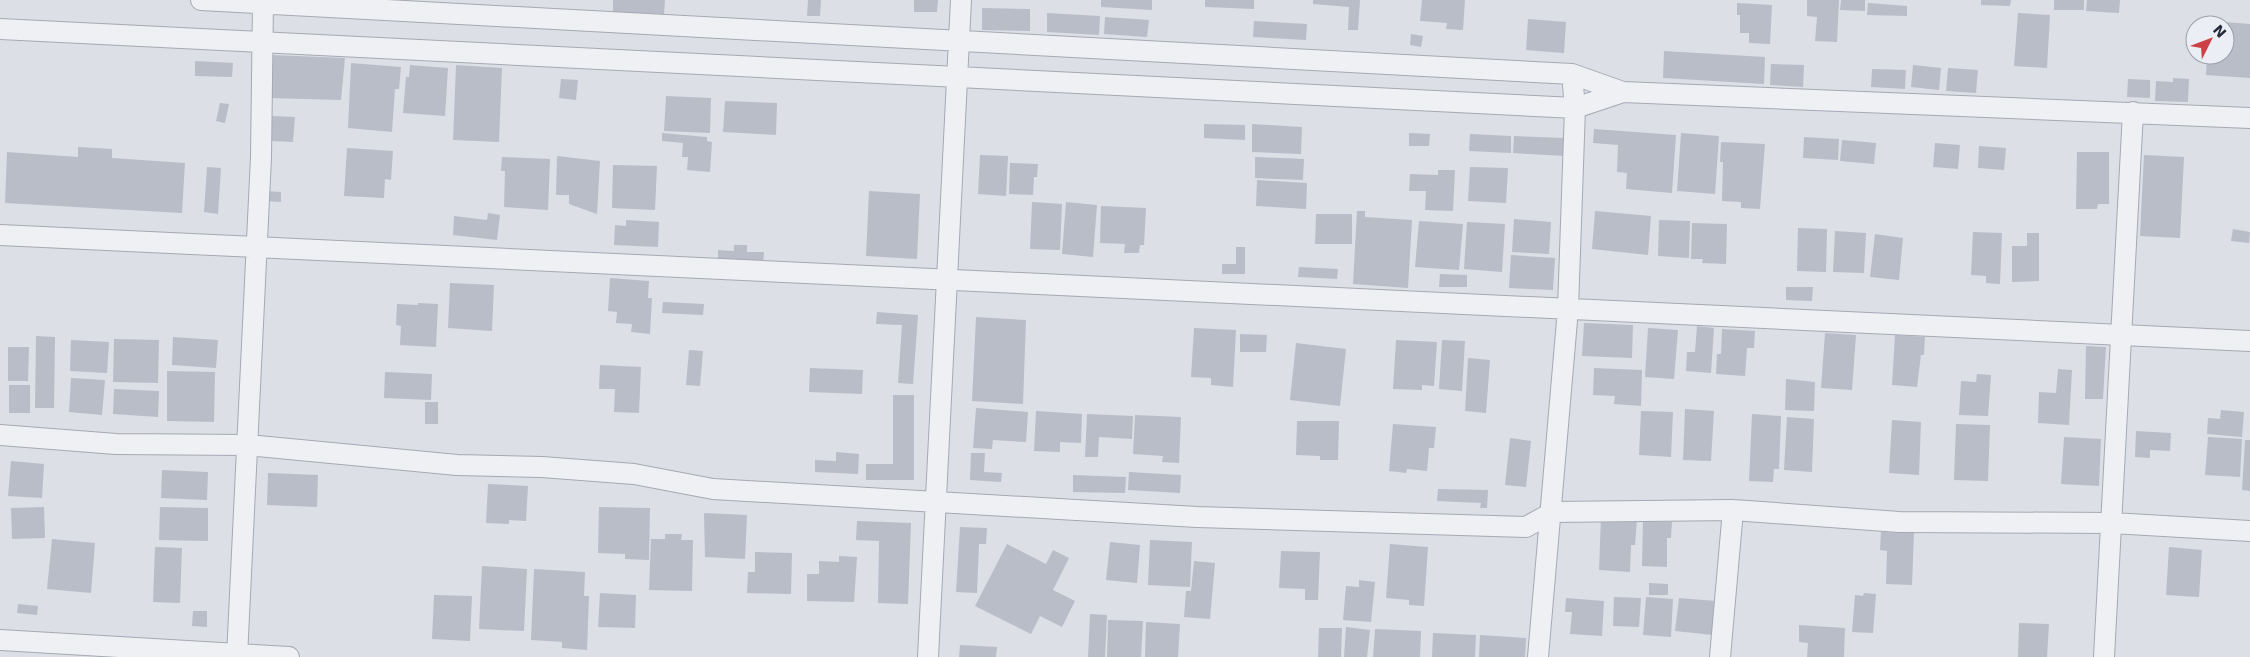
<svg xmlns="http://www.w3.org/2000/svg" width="2250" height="657" font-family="'DejaVu Sans',sans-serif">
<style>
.building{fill:#b9bdc8}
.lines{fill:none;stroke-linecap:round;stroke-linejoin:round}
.minor-casing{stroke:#a5a9b3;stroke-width:22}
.minor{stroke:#eef0f4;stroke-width:20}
</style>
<rect width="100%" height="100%" fill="#dcdfe6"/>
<!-- building -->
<path class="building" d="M 613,0 L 665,0 L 664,14 L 613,12 Z
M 808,0 L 821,0 L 820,16 L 807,16 Z
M 914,0 L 938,0 L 937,12 L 914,12 Z
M 1101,0 L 1152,0 L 1152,10 L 1101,7 Z
M 1205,0 L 1254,0 L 1254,9 L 1205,7 Z
M 1313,0 L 1360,0 L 1358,30 L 1348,30 L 1349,7 L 1313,4 Z
M 1422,0 L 1465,0 L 1463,30 L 1446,29 L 1447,23 L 1420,21 Z
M 1807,0 L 1839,0 L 1837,42 L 1815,41 L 1817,17 L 1807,16 Z
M 1841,0 L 1865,0 L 1865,11 L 1840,10 Z
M 1981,0 L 2011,0 L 2010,6 L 1981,5 Z
M 2054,0 L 2084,0 L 2084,10 L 2054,10 Z
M 2087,0 L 2120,0 L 2119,13 L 2086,11 Z
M 1737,3 L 1772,5 L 1770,44 L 1749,43 L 1749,33 L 1740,33 L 1740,15 L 1737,15 Z
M 1868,3 L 1907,6 L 1907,16 L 1867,15 Z
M 982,8 L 1030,9 L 1030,31 L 982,30 Z
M 1047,13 L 1100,16 L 1099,35 L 1047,32 Z
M 2018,13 L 2050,15 L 2047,68 L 2014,66 Z
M 1105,17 L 1149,20 L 1147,37 L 1104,34 Z
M 1528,19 L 1566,22 L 1564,53 L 1526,50 Z
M 2199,20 L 2250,24 L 2250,78 L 2206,75 L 2207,55 L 2225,55 L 2225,25 L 2198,25 Z
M 1254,21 L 1307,24 L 1306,40 L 1253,37 Z
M 1411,34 L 1423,36 L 1421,47 L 1410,45 Z
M 1664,51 L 1765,57 L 1764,84 L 1663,78 Z
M 272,55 L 345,58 L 341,100 L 270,98 Z
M 195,61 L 233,63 L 232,77 L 195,76 Z
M 351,63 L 401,67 L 399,89 L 395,89 L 392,132 L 348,128 Z
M 1771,64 L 1804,65 L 1803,87 L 1770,85 Z
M 410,65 L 448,68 L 445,116 L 403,113 L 406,77 L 409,77 Z
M 456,65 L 502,68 L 499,142 L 453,140 Z
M 1913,65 L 1941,68 L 1939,90 L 1911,87 Z
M 1948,68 L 1978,70 L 1976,93 L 1946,91 Z
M 1872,69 L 1906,70 L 1905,89 L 1871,87 Z
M 2173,78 L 2189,79 L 2188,102 L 2155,101 L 2156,81 L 2173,82 Z
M 561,79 L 578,80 L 576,100 L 559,98 Z
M 2128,79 L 2150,80 L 2150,98 L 2127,97 Z
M 666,96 L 711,98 L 710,133 L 664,131 Z
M 725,101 L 777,103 L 776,135 L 723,132 Z
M 220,103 L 229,104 L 225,123 L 216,121 Z
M 272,116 L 295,117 L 293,142 L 271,141 Z
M 1204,124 L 1245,125 L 1245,140 L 1204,138 Z
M 1252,124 L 1302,127 L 1301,154 L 1252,152 Z
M 1594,129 L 1676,135 L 1672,193 L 1626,189 L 1627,173 L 1617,172 L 1618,145 L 1593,143 Z
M 662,133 L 707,137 L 707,141 L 712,142 L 710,172 L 687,170 L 688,157 L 682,157 L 683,143 L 662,141 Z
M 1409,133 L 1430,134 L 1429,146 L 1409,146 Z
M 1681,133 L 1719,136 L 1715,194 L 1677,191 Z
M 1470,134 L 1511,136 L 1511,153 L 1469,151 Z
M 1514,136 L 1565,138 L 1565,156 L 1513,153 Z
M 1804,137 L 1839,139 L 1838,160 L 1803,158 Z
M 1842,140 L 1876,143 L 1874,164 L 1840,161 Z
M 1721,142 L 1765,144 L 1760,209 L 1741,208 L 1741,202 L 1722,201 L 1723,162 L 1720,162 Z
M 1935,143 L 1960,145 L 1958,169 L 1933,167 Z
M 1979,146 L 2006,148 L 2004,170 L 1978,168 Z
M 78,147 L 112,149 L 112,158 L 185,163 L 182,213 L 5,203 L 7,152 L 78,157 Z
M 347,148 L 393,151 L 391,180 L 385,179 L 384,198 L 344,196 Z
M 2077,152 L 2109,152 L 2109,204 L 2098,204 L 2097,209 L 2076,209 Z
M 980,155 L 1008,156 L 1006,196 L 978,194 Z
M 2144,155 L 2184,157 L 2180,238 L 2140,236 Z
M 557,156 L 600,161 L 597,214 L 569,204 L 569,195 L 556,195 Z
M 502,157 L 550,159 L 548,210 L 504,207 L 505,171 L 501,171 Z
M 1255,157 L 1304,159 L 1303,180 L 1255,178 Z
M 1010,163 L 1038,164 L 1037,177 L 1034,177 L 1033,195 L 1009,194 Z
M 613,165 L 657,166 L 655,210 L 612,208 Z
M 207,167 L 221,168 L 218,214 L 204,212 Z
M 1470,167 L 1508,168 L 1506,203 L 1468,201 Z
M 1438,170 L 1455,170 L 1453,211 L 1425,210 L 1426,191 L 1409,191 L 1410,174 L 1438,175 Z
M 1257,180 L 1307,183 L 1306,209 L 1256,206 Z
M 266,191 L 281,192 L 281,202 L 266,201 Z
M 869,191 L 920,194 L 917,259 L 866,256 Z
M 1032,202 L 1062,204 L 1060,250 L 1030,249 Z
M 1066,202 L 1097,205 L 1093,257 L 1062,254 Z
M 1101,206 L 1146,208 L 1144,245 L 1140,245 L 1139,253 L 1124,253 L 1125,244 L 1100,243 Z
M 1357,211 L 1365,211 L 1365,217 L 1412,220 L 1408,288 L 1353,284 Z
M 1595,211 L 1651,216 L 1648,255 L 1592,249 Z
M 488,213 L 500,215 L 497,240 L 453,235 L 454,216 L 487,220 Z
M 1316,214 L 1352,214 L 1352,244 L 1315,244 Z
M 1514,219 L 1551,222 L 1549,254 L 1512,252 Z
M 626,220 L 659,222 L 658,247 L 614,245 L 615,225 L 626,226 Z
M 1659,220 L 1690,221 L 1689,258 L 1658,256 Z
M 1419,221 L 1463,224 L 1459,270 L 1415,267 Z
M 1467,222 L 1505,224 L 1502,272 L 1464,269 Z
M 1692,223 L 1727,224 L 1726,264 L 1702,263 L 1703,259 L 1691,259 Z
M 1798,228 L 1827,229 L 1826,272 L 1797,271 Z
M 2233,229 L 2250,232 L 2249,243 L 2231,241 Z
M 1835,231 L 1866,233 L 1864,273 L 1833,272 Z
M 1973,232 L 2002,233 L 2000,284 L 1986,283 L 1986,276 L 1971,275 Z
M 2027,233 L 2039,233 L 2039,281 L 2012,282 L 2012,246 L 2027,246 Z
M 1875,234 L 1903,238 L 1899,280 L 1870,277 Z
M 734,245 L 747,245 L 747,252 L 764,252 L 763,266 L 718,264 L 718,250 L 734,251 Z
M 1236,247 L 1245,247 L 1245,274 L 1222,274 L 1222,264 L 1236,264 Z
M 1511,255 L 1555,258 L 1553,290 L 1509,288 Z
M 1299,267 L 1338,269 L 1337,279 L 1298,277 Z
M 1440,274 L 1467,275 L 1467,287 L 1439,287 Z
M 610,278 L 649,281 L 648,298 L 652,298 L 650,334 L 631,332 L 632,324 L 616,323 L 617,312 L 608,311 Z
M 450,283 L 494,285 L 492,331 L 448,328 Z
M 1786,287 L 1813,287 L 1812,301 L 1786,300 Z
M 663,302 L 704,304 L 703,315 L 662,313 Z
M 418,303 L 438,304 L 436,347 L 400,345 L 401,326 L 396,325 L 397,304 L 418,305 Z
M 877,312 L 918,315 L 913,384 L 898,383 L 902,325 L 876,324 Z
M 976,317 L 1026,320 L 1023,404 L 972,401 Z
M 1584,323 L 1633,325 L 1632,358 L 1582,356 Z
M 1697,326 L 1714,328 L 1711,373 L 1686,371 L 1687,352 L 1695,352 Z
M 1194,328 L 1236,330 L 1233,387 L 1211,385 L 1211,378 L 1191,377 Z
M 1648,328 L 1678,330 L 1674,379 L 1645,377 Z
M 1722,329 L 1755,331 L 1754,348 L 1747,348 L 1745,376 L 1716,374 L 1717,354 L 1721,354 Z
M 1825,333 L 1856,335 L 1852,390 L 1821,388 Z
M 1240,334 L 1267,335 L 1266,352 L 1240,352 Z
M 1895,335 L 1925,337 L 1924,355 L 1921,355 L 1917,387 L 1892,385 Z
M 36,336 L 55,337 L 54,408 L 35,408 Z
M 173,337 L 218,340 L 216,368 L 172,365 Z
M 114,339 L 159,340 L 158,383 L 113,382 Z
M 71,340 L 109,342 L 107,373 L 70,371 Z
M 1396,340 L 1437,342 L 1434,386 L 1422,385 L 1422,390 L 1393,389 Z
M 1442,340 L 1465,341 L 1462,391 L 1439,389 Z
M 1296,343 L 1346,349 L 1340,406 L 1290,400 Z
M 2086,346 L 2106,347 L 2103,399 L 2085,399 Z
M 8,347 L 29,347 L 28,381 L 8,381 Z
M 689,350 L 703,351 L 700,386 L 686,385 Z
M 1468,358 L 1490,360 L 1486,413 L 1465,411 Z
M 600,365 L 641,367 L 639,413 L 614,412 L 615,389 L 599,389 Z
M 810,368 L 863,370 L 862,394 L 809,392 Z
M 1594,368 L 1642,370 L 1641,406 L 1614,404 L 1615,396 L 1593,395 Z
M 2058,369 L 2072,370 L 2069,425 L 2038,423 L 2039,392 L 2056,393 Z
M 167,371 L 215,372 L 214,422 L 167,421 Z
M 385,372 L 432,374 L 431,400 L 384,398 Z
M 1977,374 L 1991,375 L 1988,416 L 1959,415 L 1961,381 L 1976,382 Z
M 71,378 L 105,380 L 102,415 L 69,412 Z
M 1786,379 L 1815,382 L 1814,411 L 1785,410 Z
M 9,385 L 30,385 L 30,413 L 9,413 Z
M 114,389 L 159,391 L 158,417 L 113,414 Z
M 893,395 L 914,395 L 914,480 L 866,480 L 866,464 L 893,464 Z
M 425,402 L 438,402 L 438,424 L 425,424 Z
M 976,408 L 1028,412 L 1026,442 L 993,440 L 992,449 L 973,448 Z
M 1685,409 L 1714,411 L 1711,461 L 1683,460 Z
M 2221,410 L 2244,412 L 2242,437 L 2207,434 L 2208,418 L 2220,419 Z
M 1036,411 L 1082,414 L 1081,443 L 1060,442 L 1060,452 L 1034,451 Z
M 1641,411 L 1673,412 L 1671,457 L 1639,455 Z
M 1087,414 L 1133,416 L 1132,439 L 1099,437 L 1098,457 L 1085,457 Z
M 1752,414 L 1781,416 L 1779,469 L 1774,469 L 1773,482 L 1749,481 Z
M 1135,415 L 1181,417 L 1179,463 L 1162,462 L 1163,456 L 1133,454 Z
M 1787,417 L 1814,419 L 1812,472 L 1784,470 Z
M 1892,420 L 1921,422 L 1919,475 L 1889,473 Z
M 1297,421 L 1339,421 L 1338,460 L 1320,460 L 1320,456 L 1296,455 Z
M 1393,424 L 1436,427 L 1434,448 L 1429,448 L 1427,471 L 1407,469 L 1406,473 L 1389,471 Z
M 1956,424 L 1990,425 L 1988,481 L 1954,480 Z
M 2136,431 L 2171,433 L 2170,451 L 2150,450 L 2150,458 L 2135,457 Z
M 2064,437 L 2101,439 L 2099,486 L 2061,484 Z
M 2208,437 L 2242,439 L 2240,477 L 2205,475 Z
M 1510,438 L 1531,441 L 1526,487 L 1505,485 Z
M 2245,440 L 2250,440 L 2250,491 L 2242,490 Z
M 836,452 L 859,454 L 858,474 L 815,472 L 815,460 L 836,461 Z
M 971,453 L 985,453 L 984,472 L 1002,473 L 1001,482 L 970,480 Z
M 11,461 L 44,464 L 42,498 L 8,496 Z
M 162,470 L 208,472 L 207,500 L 161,498 Z
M 1129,472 L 1181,475 L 1180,493 L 1128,490 Z
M 268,473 L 318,475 L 317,507 L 267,505 Z
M 1073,475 L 1126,477 L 1125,493 L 1073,492 Z
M 488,484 L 528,486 L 526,521 L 509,520 L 509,524 L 486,523 Z
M 1438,489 L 1488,490 L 1487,508 L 1480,508 L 1481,503 L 1437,501 Z
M 44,507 L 45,538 L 12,539 L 11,508 Z
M 160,507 L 208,508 L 208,541 L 159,540 Z
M 599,507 L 650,508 L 649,560 L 625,559 L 625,554 L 598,553 Z
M 704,513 L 747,515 L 745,559 L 705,557 Z
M 1601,517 L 1637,519 L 1635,545 L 1631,545 L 1630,572 L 1599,570 Z
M 857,521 L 911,523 L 908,604 L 878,603 L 879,541 L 856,540 Z
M 1643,521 L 1672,522 L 1671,538 L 1667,538 L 1667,567 L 1642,566 Z
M 960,527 L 987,528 L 986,544 L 979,544 L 977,593 L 956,592 Z
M 1881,532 L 1914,533 L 1912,585 L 1886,584 L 1887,551 L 1880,550 Z
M 665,534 L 682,534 L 681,540 L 693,540 L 692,591 L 649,590 L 651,539 L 665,539 Z
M 52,539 L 95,543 L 91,593 L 47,589 Z
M 1150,540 L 1192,542 L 1190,587 L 1148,585 Z
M 1110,542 L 1140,545 L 1137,583 L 1106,580 Z
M 1007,544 L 1046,564 L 1053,550 L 1069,558 L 1053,590 L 1075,601 L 1062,627 L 1040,616 L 1031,634 L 975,606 Z
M 1390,544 L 1428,547 L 1424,606 L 1409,605 L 1409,600 L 1386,598 Z
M 155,547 L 182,548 L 180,603 L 153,602 Z
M 2169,547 L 2202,550 L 2199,597 L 2166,595 Z
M 1281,551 L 1320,552 L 1318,600 L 1305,600 L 1305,589 L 1279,588 Z
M 755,552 L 792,553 L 791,594 L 747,593 L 748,572 L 755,572 Z
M 839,556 L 857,557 L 854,602 L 807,601 L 807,574 L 819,574 L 819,561 L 839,562 Z
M 1194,561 L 1215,563 L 1210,619 L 1184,617 L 1186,591 L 1191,591 Z
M 482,566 L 527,569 L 524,631 L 479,629 Z
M 534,569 L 585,572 L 584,596 L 589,596 L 587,650 L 562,648 L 562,642 L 531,640 Z
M 1359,580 L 1375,582 L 1371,622 L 1343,620 L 1346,586 L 1359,587 Z
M 1649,583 L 1668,584 L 1668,595 L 1649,595 Z
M 600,593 L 636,595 L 635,628 L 598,627 Z
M 1864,593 L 1876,594 L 1873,633 L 1852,632 L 1855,595 L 1863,596 Z
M 434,595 L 472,596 L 470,641 L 432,639 Z
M 1614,597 L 1641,598 L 1639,627 L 1613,626 Z
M 1646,597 L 1673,599 L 1671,637 L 1643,635 Z
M 1566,598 L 1604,601 L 1602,636 L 1570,634 L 1572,612 L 1565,612 Z
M 1679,598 L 1716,601 L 1713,635 L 1675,631 Z
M 18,604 L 38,606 L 37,615 L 17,613 Z
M 193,611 L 207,611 L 207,627 L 192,626 Z
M 1090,614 L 1107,615 L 1105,657 L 1088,657 Z
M 1108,620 L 1143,621 L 1141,657 L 1107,657 Z
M 1146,622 L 1180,624 L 1178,657 L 1145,657 Z
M 2019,623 L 2049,624 L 2047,657 L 2018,657 Z
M 1799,625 L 1845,628 L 1844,657 L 1807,657 L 1808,643 L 1799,642 Z
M 1346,627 L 1370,630 L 1367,657 L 1344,657 Z
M 1319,628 L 1342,628 L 1341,657 L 1318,657 Z
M 1375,629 L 1421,631 L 1420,657 L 1373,657 Z
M 1433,633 L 1476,635 L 1475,657 L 1432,657 Z
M 1480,635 L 1526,638 L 1525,657 L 1479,657 Z
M 960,645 L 997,647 L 996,657 L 959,657 Z"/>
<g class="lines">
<defs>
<path id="minor" d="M 201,0 L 1572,74 L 1623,92 L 2250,118
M 0,29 L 1575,108 L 1623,92
M 0,235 L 2250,341
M 0,435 L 116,444 L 247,445 L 457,465 L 542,467 L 634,474 L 713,489 L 1197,517 L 1526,527 L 1553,512 L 1733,510 L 1899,522 L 2112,523 L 2250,531
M 0,640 L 289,657
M 237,657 L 261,157 L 263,2
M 928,657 L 961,0
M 1538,657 L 1568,309 L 1575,108 L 1572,74
M 1720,657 L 1733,510
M 2104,657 L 2133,112"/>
</defs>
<!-- minor casing -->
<use href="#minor" class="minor-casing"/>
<!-- minor -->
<use href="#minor" class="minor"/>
</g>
<!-- north arrow -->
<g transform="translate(2210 40) rotate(48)"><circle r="24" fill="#ebeef4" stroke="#9ca0aa"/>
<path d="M0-4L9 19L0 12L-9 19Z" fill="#cc4046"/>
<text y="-8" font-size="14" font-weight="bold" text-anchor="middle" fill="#262b3c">N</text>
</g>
</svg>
